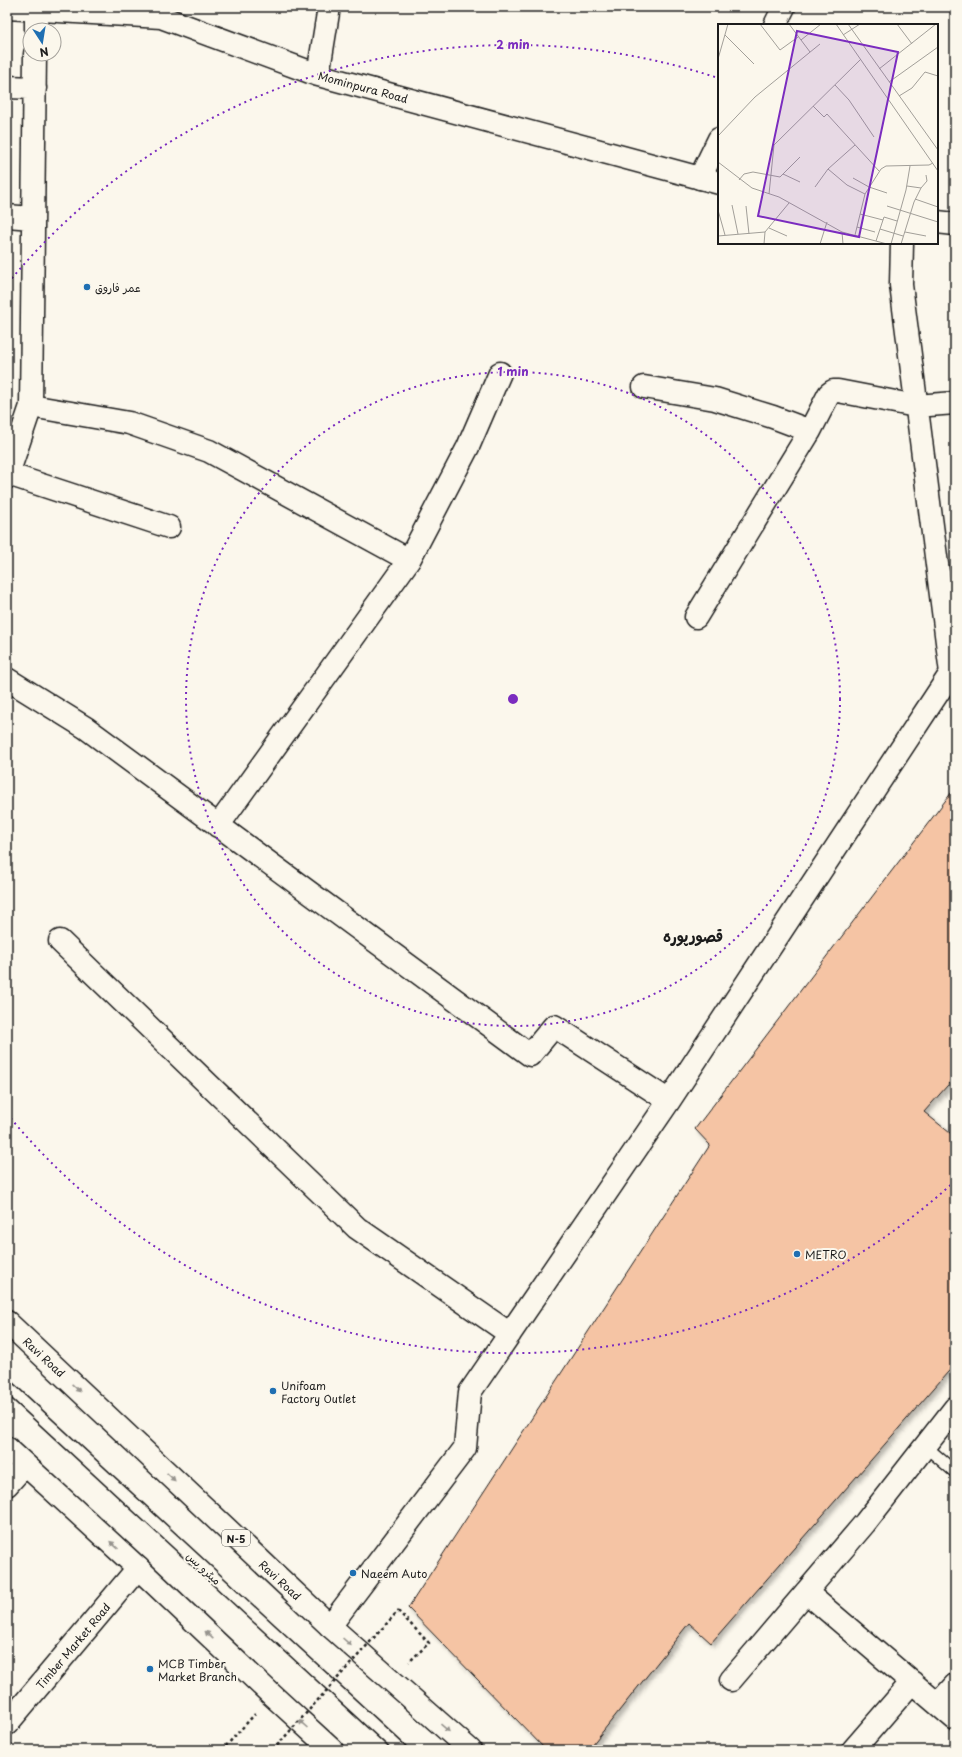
<svg xmlns="http://www.w3.org/2000/svg" width="962" height="1757" font-family="'Playpen Sans','Playpen Sans Arabic',sans-serif">
<style>
.building{fill:#f5c4a4;stroke:#1c1c1c;filter:url(#shadow)}
.lines{fill:none;stroke-linecap:round;stroke-linejoin:round}
.service-casing{stroke:#1c1c1c;stroke-width:14}
.minor-casing{stroke:#1c1c1c;stroke-width:25}
.tertiary-casing{stroke:#1c1c1c;stroke-width:25}
.primary-casing{stroke:#1c1c1c;stroke-width:25}
.path{stroke:#1c1c1c;stroke-width:2.5;stroke-dasharray:3 3;stroke-linecap:butt}
.service{stroke:#fbf7ec;stroke-width:11}
.minor{stroke:#fbf7ec;stroke-width:22}
.tertiary{stroke:#fbf7ec;stroke-width:22}
.primary{stroke:#fbf7ec;stroke-width:22}
.path-bridge{stroke:#1c1c1c;stroke-width:2.5;stroke-dasharray:3 3;stroke-linecap:butt}
.oneway{fill:#97948e}
.ring{fill:none;stroke:#7b2cbf;stroke-width:2;stroke-dasharray:2 4}
.poi-dot{fill:#1f6fb2;stroke:#fbf7ec;stroke-width:1.5}
.labels{text-anchor:middle;dominant-baseline:central;stroke-width:4;stroke-linejoin:round;paint-order:stroke}
.shield{fill:#fbf7ec;stroke:#5f5e5a;stroke-width:1}
.shield-label{font-size:10px;font-weight:bold;fill:#1c1c1c}
.street-label{font-size:11px;fill:#1c1c1c;stroke:#fbf7ec}
.poi-label{font-size:11px;fill:#1c1c1c;stroke:#fbf7ec;text-anchor:start}
.district-label{font-size:15px;font-weight:bold;fill:#1c1c1c;stroke:#fbf7ec}
.inset-road{fill:none;stroke:#a29f99;stroke-width:1}
.view{fill:#7b2cbf;fill-opacity:0.15;stroke:#7b2cbf;stroke-width:2}
.inset-edge{fill:none;stroke:#1c1c1c;stroke-width:2}
.centre{fill:#7b2cbf;stroke:#fbf7ec;stroke-width:2}
.ring-label{font-size:12px;text-anchor:middle;font-weight:bold;fill:#7b2cbf;stroke:#fbf7ec;stroke-width:4;stroke-linejoin:round;paint-order:stroke}
</style>
<defs>
<filter id="shadow"><feDropShadow dx="3.5" dy="3.5" stdDeviation="2" flood-color="#0004"/></filter>
</defs>
<rect width="100%" height="100%" fill="#fbf7ec"/>
<filter id="ink" filterUnits="userSpaceOnUse"><feTurbulence type="fractalNoise" baseFrequency=".025" numOctaves="2"/><feDisplacementMap in="SourceGraphic" scale="8" xChannelSelector="R" yChannelSelector="G"/><feConvolveMatrix kernelMatrix="1 2 1 2 8 2 1 2 1" color-interpolation-filters="sRGB"/></filter>
<g filter="url(#ink)">
<!-- building -->
<path class="building" d="M 955,788 L 955,1077 L 924,1112 L 955,1137 L 955,1364 L 711,1643 L 689,1623 L 588,1750 L 546,1750 L 408,1608 L 710,1145 L 695,1129 Z"/>
<g class="lines">
<defs>
<path id="service" d="M 7,1386 L 401,1750
M 925,1446 L 955,1472"/>
<path id="minor" d="M 775,25 L 784,7
M 36,30 L 36,10
M 7,87 L 35,88
M 700,178 L 719,139
M 7,216 L 32,218
M 644,387 L 715,399 L 773,417 L 810,431
M 31,406 L 129,423 L 209,451 L 409,560
M 8,474 L 169,527
M 7,477 L 31,406 L 35,54
M 696,617 L 810,431 L 829,394 L 833,391 L 838,391 L 916,406 L 955,403
M 7,679 L 86,728 L 530,1055 L 554,1026 L 669,1101
M 218,826 L 409,560 L 468,447 L 500,373
M 60,941 L 357,1228 L 510,1334
M 7,1485 L 25,1465
M 806,1592 L 955,1719
M 330,1626 L 465,1448 L 470,1392 L 669,1101 L 951,673 L 901,285 L 902,243
M 731,1680 L 865,1523 L 955,1408
M 938,1704 L 955,1685
M 853,1750 L 912,1682"/>
<path id="tertiary" d="M 7,8 L 161,17 L 318,75 L 719,183
M 318,75 L 329,7
M 937,222 L 955,224
M 7,1724 L 138,1568"/>
<path id="primary" d="M 7,1322 L 330,1626 L 470,1750
M 7,1448 L 138,1568 L 272,1695 L 332,1750"/>
</defs>
<!-- service casing -->
<use href="#service" class="service-casing"/>
<!-- minor casing -->
<use href="#minor" class="minor-casing"/>
<!-- tertiary casing -->
<use href="#tertiary" class="tertiary-casing"/>
<!-- primary casing -->
<use href="#primary" class="primary-casing"/>
<!-- path -->
<path class="path" d="M 398,1611 L 429,1643 L 409,1662
M 229,1750 L 225,1747 L 255,1714"/>
<!-- service -->
<use href="#service" class="service"/>
<!-- minor -->
<use href="#minor" class="minor"/>
<!-- tertiary -->
<use href="#tertiary" class="tertiary"/>
<!-- primary -->
<use href="#primary" class="primary"/>
<!-- path-bridge -->
<path class="path-bridge" d="M 273,1750 L 398,1611"/>
</g>
<!-- one-way arrows -->
<defs><path id="oneway-solid" d="M-6-.8H1V-3.2L6.5 0L1 3.2V.8H-6Z"/></defs>
<g class="oneway">
<use href="#oneway-solid" transform="translate(76 1388) rotate(43)"/>
<use href="#oneway-solid" transform="translate(171 1477) rotate(43)"/>
<use href="#oneway-solid" transform="translate(114 1545) rotate(-138)"/>
<use href="#oneway-solid" transform="translate(209 1635) rotate(-136)"/>
<use href="#oneway-solid" transform="translate(347 1642) rotate(42)"/>
<use href="#oneway-solid" transform="translate(303 1724) rotate(-138)"/>
<use href="#oneway-solid" transform="translate(445 1728) rotate(41)"/>
</g>
</g>
<!-- distance rings -->
<g class="ring">
<circle cx="513" cy="699" r="327"/>
<path d="M955 1181A654 654 0 0 1 8 1115M8 283A654 654 0 0 1 715 77"/>
</g>
<!-- markers -->
<g class="poi-dot">
<circle cx="87" cy="287" r="4"/>
<circle cx="797" cy="1254" r="4"/>
<circle cx="273" cy="1391" r="4"/>
<circle cx="353" cy="1573" r="4"/>
<circle cx="150" cy="1669" r="4"/>
</g>
<g class="labels">
<!-- shield labels -->
<rect class="shield" x="222" y="1530" width="28" height="16" rx="3"/>
<g class="shield-label">
<text x="236" y="1538">N-5</text>
</g>
<!-- street labels -->
<g class="street-label">
<text transform="translate(363 87) rotate(15)">Mominpura Road</text>
<text transform="translate(44 1357) rotate(43)">Ravi Road</text>
<text transform="translate(204 1568) rotate(43)">میٹرو بس</text>
<text transform="translate(280 1580) rotate(43)">Ravi Road</text>
<text transform="translate(73 1646) rotate(-50)">Timber Market Road</text>
</g>
<!-- poi labels -->
<g class="poi-label">
<text x="95" y="287">عمر فاروق</text>
<text x="805" y="1254">METRO</text>
<text x="281" y="1385">Unifoam<tspan x="281" dy="13">Factory Outlet</tspan></text>
<text x="361" y="1573">Naeem Auto</text>
<text x="158" y="1663">MCB Timber<tspan x="158" dy="13">Market Branch</tspan></text>
</g>
<!-- district labels -->
<g class="district-label">
<text x="693" y="935">قصورپورہ</text>
</g>
</g>
<!-- overview -->
<g transform="translate(718 24)">
<rect width="220" height="220" fill="#fbf7ec"/>
<path class="inset-road" d="M 42,0 L 62,26 L 80,13M 71,0 L 92,28M 118,0 L 220,147M 130,0 L 220,126M 179,0 L 194,20M 7,11 L 36,40M 125,11 L 142,0M 83,16 L 103,0M 0,35 L 10,0M 161,45 L 218,0M 171,58 L 220,23M 117,61 L 131,76 L 156,113M 181,72 L 194,64 L 207,48 L 220,52M 95,82 L 106,93 L 109,90 L 161,147M 0,112 L 37,73 L 102,20M 0,138 L 34,164 L 61,173 L 124,208 L 169,220M 110,145 L 129,161 L 147,170M 65,150 L 82,158M 135,154 L 151,163M 21,156 L 26,150 L 35,148 L 62,153 L 82,133M 189,162 L 203,164 L 209,157 L 208,151M 97,163 L 110,145 L 137,121M 151,163 L 169,169M 51,170 L 56,121 L 143,35M 197,175 L 220,183M 14,181 L 20,210M 28,182 L 31,210M 169,182 L 220,198M 0,186 L 7,211M 142,190 L 165,196M 139,203 L 157,208M 51,204 L 69,212M 162,205 L 185,212M 124,208 L 125,220M 187,208 L 208,212M 137,211 L 147,170 L 163,145 L 168,142 L 211,141 L 215,139M 0,212 L 47,208M 158,217 L 166,193 L 179,197M 46,220 L 47,208 L 71,179M 102,220 L 109,198M 173,220 L 188,166 L 192,142M 183,220 L 196,178 L 203,164"/>
<path class="view" d="M 79,7 L 180,28 L 141,213 L 40,192 Z"/>
<rect width="220" height="220" class="inset-edge"/>
</g>
<circle cx="513" cy="699" r="6" class="centre"/>
<g class="ring-label">
<text x="513" y="49">2 min</text>
<text x="513" y="376">1 min</text>
</g>
<!-- margin -->
<rect width="962" height="1757" fill="none" stroke="#fbf7ec" stroke-width="24"/>
<rect x="12" y="12" width="938" height="1733" fill="none" stroke="#1c1c1c" stroke-width="1.5" filter="url(#ink)"/>
<!-- north arrow -->
<g transform="translate(42 42) rotate(168)"><circle r="19" fill="#fbf7ec" stroke="#a29f99"/>
<path d="M0-3L7 15L0 10L-7 15Z" fill="#1f6fb2"/>
<text y="-6" font-size="11" font-weight="bold" text-anchor="middle" fill="#1c1c1c">N</text>
</g>
</svg>
